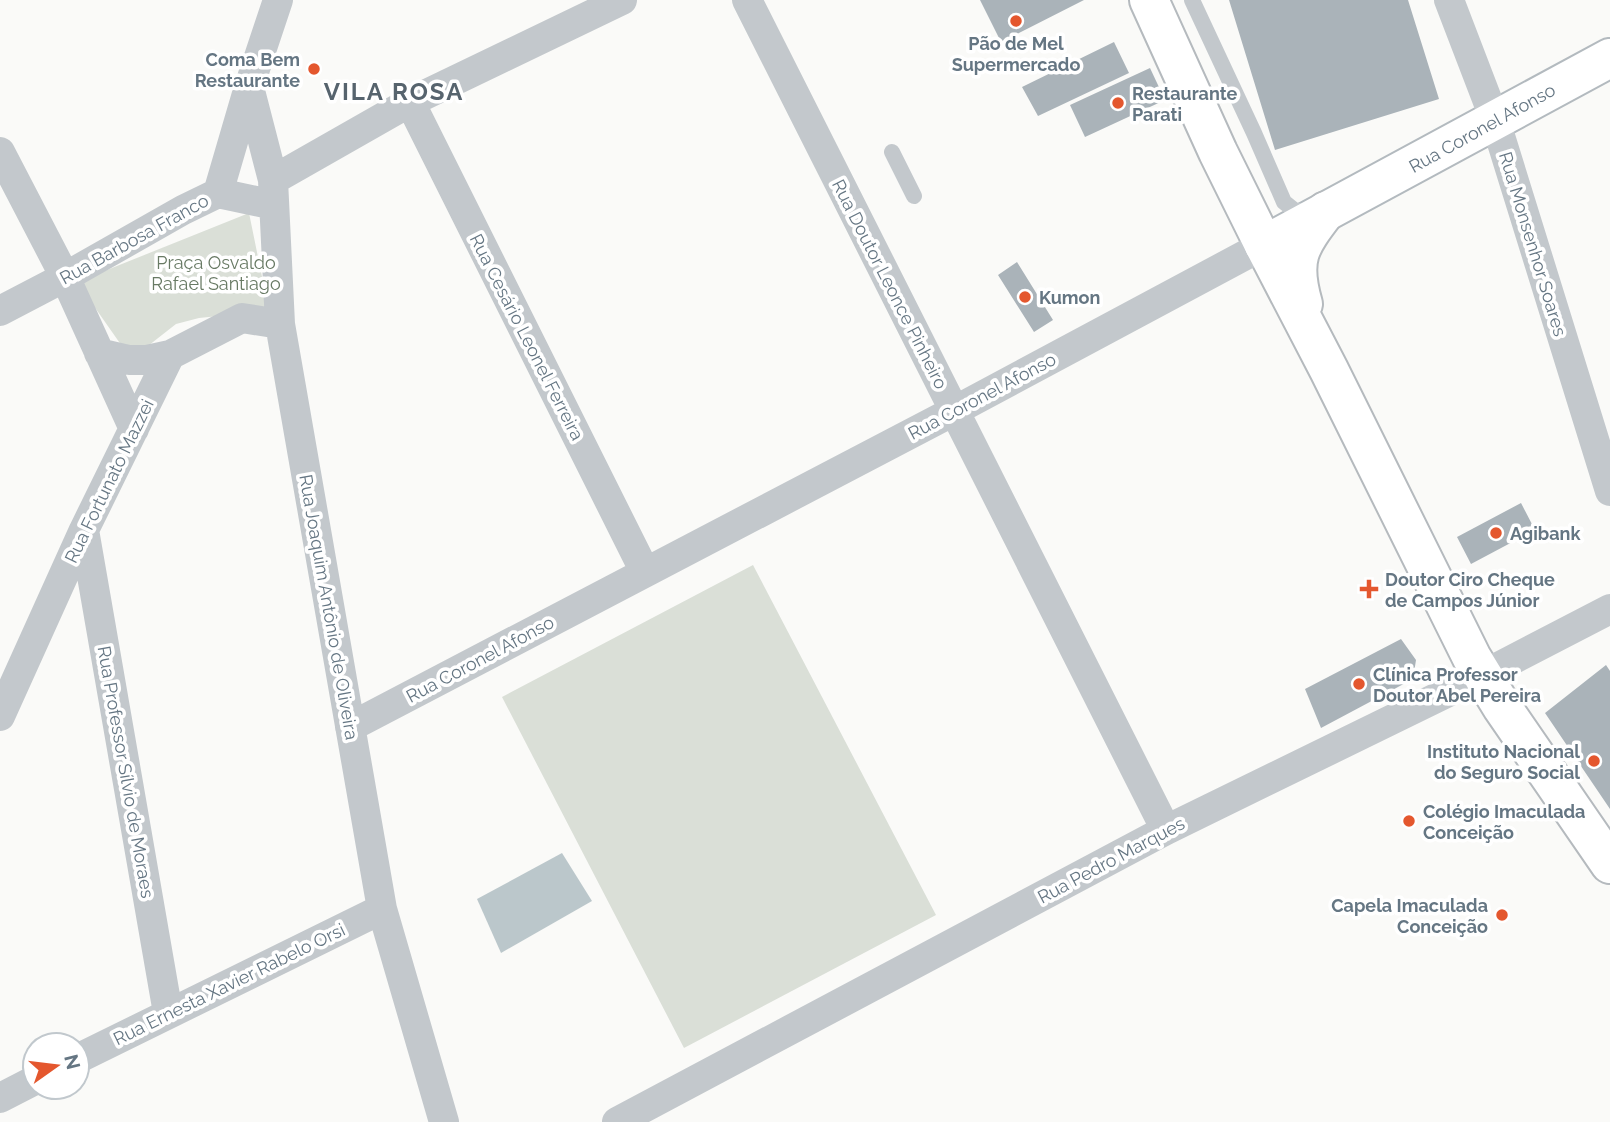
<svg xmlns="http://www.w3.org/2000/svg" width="1610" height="1122" font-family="Raleway,sans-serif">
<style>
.green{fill:#dadfd7}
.water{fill:#bbc7cb}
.building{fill:#aab3b9}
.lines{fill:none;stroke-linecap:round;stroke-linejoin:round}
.secondary-casing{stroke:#b3babf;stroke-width:42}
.primary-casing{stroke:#b5babe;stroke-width:42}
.service{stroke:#c3c8cc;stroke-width:16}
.minor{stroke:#c3c8cc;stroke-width:30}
.secondary{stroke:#fff;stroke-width:38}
.primary{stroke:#fff;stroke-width:38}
.poi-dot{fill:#e4572e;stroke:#fff;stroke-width:2.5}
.labels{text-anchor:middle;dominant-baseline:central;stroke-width:7;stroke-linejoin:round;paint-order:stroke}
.poi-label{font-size:18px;font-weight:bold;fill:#657683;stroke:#fff;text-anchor:start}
.street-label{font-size:18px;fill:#657683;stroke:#fff}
.park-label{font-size:18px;fill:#687a64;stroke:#fff}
.district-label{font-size:24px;font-weight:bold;letter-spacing:2px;fill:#57646e;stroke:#fff}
</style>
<rect width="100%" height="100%" fill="#fafaf8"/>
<!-- green -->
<path class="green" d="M 249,213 L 269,311 L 199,318 L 176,324 L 139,353 L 124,349 L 77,282 Z
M 753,565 L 936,915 L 684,1048 L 502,697 Z"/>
<!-- water -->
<path class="water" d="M 562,853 L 592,901 L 501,953 L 477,899 Z"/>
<!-- building -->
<path class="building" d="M 980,0 L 1084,0 L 1001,42 Z
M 1229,0 L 1408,0 L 1439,99 L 1275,150 Z
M 1114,42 L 1129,73 L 1038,116 L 1022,87 Z
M 1150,68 L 1165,100 L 1085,137 L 1070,105 Z
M 1017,262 L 1053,320 L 1034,332 L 998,275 Z
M 1521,503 L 1535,530 L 1471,564 L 1457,537 Z
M 1401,639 L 1416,660 L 1413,679 L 1321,728 L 1305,689 Z
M 1606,665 L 1610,671 L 1610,809 L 1545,713 Z"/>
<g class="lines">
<defs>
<path id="secondary" d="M 1264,245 L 1610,58"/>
<path id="primary" d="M 1149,0 L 1218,152 L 1264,245 L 1329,370 L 1472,658 L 1502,707 L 1610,864
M 1303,304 C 1290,259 1299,246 1326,211"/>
</defs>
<!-- secondary casing -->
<use href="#secondary" class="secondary-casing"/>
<!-- primary casing -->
<use href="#primary" class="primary-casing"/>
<!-- service -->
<path class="service" d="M 1192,0 L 1254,133 L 1284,202 L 1294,210 L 1310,213
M 892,152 L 914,196"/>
<!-- minor -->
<path class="minor" d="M 747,0 L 1166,830
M 1449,0 L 1495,120 L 1610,491
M 249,87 L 273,180 L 280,324 L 382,909 L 444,1122
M 410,102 L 645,572
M 0,152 L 65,277 L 134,429
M 273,180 L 410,102 L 622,0
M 218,193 L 249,87 L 278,0
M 0,311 L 65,277 L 183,210 L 218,193 L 274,205
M 99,353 L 129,360 L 147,360 L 170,355
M 84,530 L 168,1013
M 0,716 L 84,530 L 170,355 L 242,318 L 280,324
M 350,727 L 954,411 L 1264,245
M 77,1059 L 382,909
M 0,1098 L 35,1080
M 617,1122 L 1166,830 L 1483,675 L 1610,609"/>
<!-- secondary -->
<use href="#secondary" class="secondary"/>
<!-- primary -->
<use href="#primary" class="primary"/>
</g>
<!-- markers -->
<g class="poi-dot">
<circle cx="1016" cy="21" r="7"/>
<circle cx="314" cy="69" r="7"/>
<circle cx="1118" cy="103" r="7"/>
<circle cx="1025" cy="297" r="7"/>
<circle cx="1496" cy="533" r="7"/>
<path d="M1365.5 578.5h7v7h7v7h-7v7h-7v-7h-7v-7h7z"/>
<circle cx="1359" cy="684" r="7"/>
<circle cx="1594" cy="761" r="7"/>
<circle cx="1409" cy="821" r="7"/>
<circle cx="1502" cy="915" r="7"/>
</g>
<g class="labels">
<!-- poi labels -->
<g class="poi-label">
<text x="1016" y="43" text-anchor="middle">Pão de Mel<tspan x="1016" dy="21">Supermercado</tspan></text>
<text x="300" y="59" text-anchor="end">Coma Bem<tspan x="300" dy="21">Restaurante</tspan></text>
<text x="1132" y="93">Restaurante<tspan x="1132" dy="21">Parati</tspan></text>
<text x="1039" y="297">Kumon</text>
<text x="1510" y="533">Agibank</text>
<text x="1385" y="579">Doutor Ciro Cheque<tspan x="1385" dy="21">de Campos Júnior</tspan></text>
<text x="1373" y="674">Clínica Professor<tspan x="1373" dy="21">Doutor Abel Pereira</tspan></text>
<text x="1580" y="751" text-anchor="end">Instituto Nacional<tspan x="1580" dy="21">do Seguro Social</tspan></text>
<text x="1423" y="811">Colégio Imaculada<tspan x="1423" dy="21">Conceição</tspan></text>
<text x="1488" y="905" text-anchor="end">Capela Imaculada<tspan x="1488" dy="21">Conceição</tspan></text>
</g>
<!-- street labels -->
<g class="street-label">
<text transform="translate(1482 128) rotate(-29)">Rua Coronel Afonso</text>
<text transform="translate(134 239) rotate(-29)">Rua Barbosa Franco</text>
<text transform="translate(1533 244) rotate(73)">Rua Monsenhor Soares</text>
<text transform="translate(890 284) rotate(63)">Rua Doutor Leonce Pinheiro</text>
<text transform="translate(527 337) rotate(63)">Rua Cesário Leonel Ferreira</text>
<text transform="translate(982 396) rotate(-28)">Rua Coronel Afonso</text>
<text transform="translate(109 481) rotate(-64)">Rua Fortunato Mazzei</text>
<text transform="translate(329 607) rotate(80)">Rua Joaquim Antônio de Oliveira</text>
<text transform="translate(480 659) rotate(-28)">Rua Coronel Afonso</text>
<text transform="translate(126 772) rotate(80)">Rua Professor Sílvio de Moraes</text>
<text transform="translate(1111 860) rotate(-28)">Rua Pedro Marques</text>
<text transform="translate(229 984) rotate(-26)">Rua Ernesta Xavier Rabelo Orsi</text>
</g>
<!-- park labels -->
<g class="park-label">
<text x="216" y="262">Praça Osvaldo<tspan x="216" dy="21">Rafael Santiago</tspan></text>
</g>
<!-- district labels -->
<g class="district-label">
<text x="394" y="91">VILA ROSA</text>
</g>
</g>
<!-- north arrow -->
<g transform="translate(56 1066) rotate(76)"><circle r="33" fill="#ffffff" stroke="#c1c8cd" stroke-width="2"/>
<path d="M0-5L12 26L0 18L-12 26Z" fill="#e4572e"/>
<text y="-10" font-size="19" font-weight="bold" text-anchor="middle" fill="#657683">N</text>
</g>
</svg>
